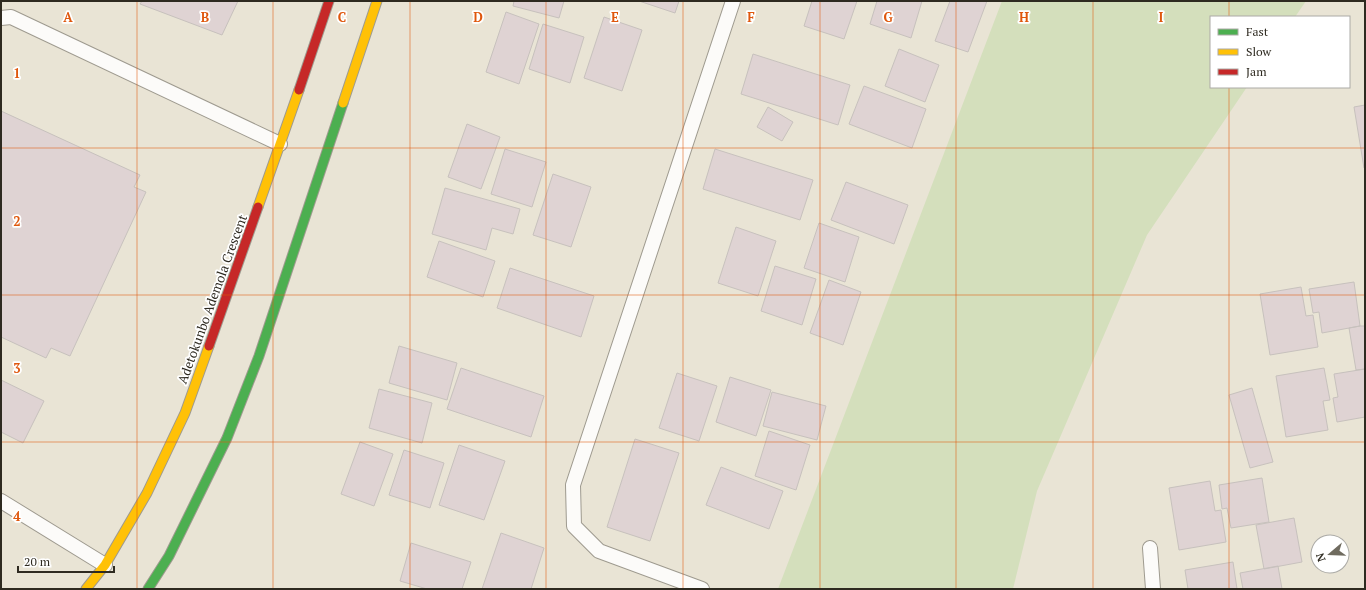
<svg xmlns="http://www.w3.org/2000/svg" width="1366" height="590" font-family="'PT Serif',serif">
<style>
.green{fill:#d4dfbc}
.building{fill:#dfd3d3;stroke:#c7c1bd}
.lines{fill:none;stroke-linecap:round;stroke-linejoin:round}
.lane-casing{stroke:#9e9a8f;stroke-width:16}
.fast-casing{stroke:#9e9a8f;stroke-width:11}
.slow-casing{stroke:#9e9a8f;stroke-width:11}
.jam-casing{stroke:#9e9a8f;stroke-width:11}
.lane{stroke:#fcfbf9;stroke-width:14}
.fast{stroke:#4caf50;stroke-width:9}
.slow{stroke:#ffc107;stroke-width:9}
.jam{stroke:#c62828;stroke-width:9}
.grid{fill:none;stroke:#df570d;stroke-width:1;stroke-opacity:0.55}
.labels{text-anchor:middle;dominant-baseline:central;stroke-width:3.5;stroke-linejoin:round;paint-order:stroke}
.street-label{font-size:13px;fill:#2e2a20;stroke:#fff}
.grid-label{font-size:13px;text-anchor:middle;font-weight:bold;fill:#df570d;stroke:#fff;stroke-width:3.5;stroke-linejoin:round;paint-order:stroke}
</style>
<rect width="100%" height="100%" fill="#e9e4d5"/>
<!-- green -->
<path class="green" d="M 1002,1 L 1306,1 L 1295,17 L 1211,17 L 1211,87 L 1247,87 L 1147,235 L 1037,491 L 1013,589 L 778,589 Z"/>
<!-- building -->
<path class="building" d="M 142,1 L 238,1 L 222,35 L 140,4 Z
M 514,1 L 564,1 L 559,18 L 513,6 Z
M 639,1 L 679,1 L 675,13 Z
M 812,1 L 857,1 L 844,39 L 804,26 Z
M 877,1 L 922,1 L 911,38 L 870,24 Z
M 950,1 L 987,1 L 968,52 L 935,41 Z
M 506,12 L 539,24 L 519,84 L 486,72 Z
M 604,17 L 642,30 L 622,91 L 584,78 Z
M 543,24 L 584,37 L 570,83 L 529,69 Z
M 899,49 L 939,65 L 925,102 L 885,86 Z
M 753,54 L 850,85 L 838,125 L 741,94 Z
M 864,86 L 926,109 L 912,148 L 849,124 Z
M 1365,105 L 1365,168 L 1364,168 L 1354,107 Z
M 768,107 L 793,122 L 782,141 L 757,127 Z
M 1,111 L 140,175 L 134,187 L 146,192 L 70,356 L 51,348 L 46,358 L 1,337 Z
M 467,124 L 500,137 L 481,189 L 448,177 Z
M 505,149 L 546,162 L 532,207 L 491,194 Z
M 715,149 L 813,180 L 800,220 L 703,189 Z
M 553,174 L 591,187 L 571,247 L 533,235 Z
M 846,182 L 908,205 L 894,244 L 831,220 Z
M 445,188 L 520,209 L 513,234 L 492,228 L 486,250 L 432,234 Z
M 819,223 L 859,237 L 845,282 L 804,268 Z
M 736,227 L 776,241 L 758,296 L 718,283 Z
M 439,241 L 495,261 L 483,297 L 427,277 Z
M 775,266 L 816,279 L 802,325 L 761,311 Z
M 510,268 L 594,296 L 581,337 L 497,308 Z
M 829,280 L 861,292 L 843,345 L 810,333 Z
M 1354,282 L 1360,326 L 1322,333 L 1319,312 L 1313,313 L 1309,289 Z
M 1301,287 L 1306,316 L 1313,315 L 1318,347 L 1270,355 L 1260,294 Z
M 1360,326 L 1365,326 L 1365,369 L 1356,370 L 1349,328 Z
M 399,346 L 457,363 L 447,400 L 389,383 Z
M 461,368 L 544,396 L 531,437 L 447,409 Z
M 1324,368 L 1330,400 L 1323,401 L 1328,430 L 1286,437 L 1276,376 Z
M 1365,369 L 1365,417 L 1337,422 L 1333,398 L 1338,397 L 1334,374 Z
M 677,373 L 717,386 L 699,441 L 659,428 Z
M 730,377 L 771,390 L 756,436 L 716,422 Z
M 1,380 L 44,401 L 23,443 L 1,432 Z
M 1252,388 L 1273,462 L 1250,468 L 1229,395 Z
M 379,389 L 432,403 L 422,443 L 369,428 Z
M 772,392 L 826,406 L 817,440 L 763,426 Z
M 769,431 L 810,445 L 796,490 L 755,476 Z
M 635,439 L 679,453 L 650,541 L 607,527 Z
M 360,442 L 393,454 L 374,506 L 341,494 Z
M 459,445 L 505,461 L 484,520 L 439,505 Z
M 404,450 L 444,463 L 430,508 L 389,495 Z
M 721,467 L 783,491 L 769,529 L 706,505 Z
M 1262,478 L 1269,522 L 1231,528 L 1227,508 L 1222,509 L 1219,485 Z
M 1210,481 L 1215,511 L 1221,510 L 1226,542 L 1179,550 L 1169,488 Z
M 1294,518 L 1302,562 L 1264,569 L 1256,525 Z
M 501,533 L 544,548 L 531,589 L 482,589 Z
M 411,543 L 471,562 L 462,589 L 427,589 L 400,581 Z
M 1233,562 L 1237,589 L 1188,589 L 1185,570 Z
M 1278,566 L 1282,589 L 1243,589 L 1240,573 Z"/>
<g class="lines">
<defs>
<path id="lane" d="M 1,18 L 11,17 L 280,144
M 1,501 L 105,565
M 1150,548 L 1153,589
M 702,589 L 599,551 L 574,526 L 573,485 L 733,1"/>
<path id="fast" d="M 148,589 L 169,556 L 227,438 L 259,356 L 343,103"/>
<path id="slow" d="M 343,103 L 377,1
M 258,207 L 299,90
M 86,589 L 105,565 L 147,493 L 185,413 L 209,346"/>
<path id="jam" d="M 299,90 L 329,1
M 209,346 L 258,207"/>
</defs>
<!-- lane casing -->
<use href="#lane" class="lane-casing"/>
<!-- fast casing -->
<use href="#fast" class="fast-casing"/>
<!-- slow casing -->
<use href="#slow" class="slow-casing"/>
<!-- jam casing -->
<use href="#jam" class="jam-casing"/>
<!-- lane -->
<use href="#lane" class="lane"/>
<!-- fast -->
<use href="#fast" class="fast"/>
<!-- slow -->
<use href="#slow" class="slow"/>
<!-- jam -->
<use href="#jam" class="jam"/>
</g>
<!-- grid -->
<path class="grid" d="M 137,1 L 137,589M 273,1 L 273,589M 410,1 L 410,589M 546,1 L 546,589M 683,1 L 683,589M 820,1 L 820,589M 956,1 L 956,589M 1093,1 L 1093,589M 1229,1 L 1229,17M 1229,87 L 1229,589M 1,148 L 1365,148M 1,295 L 1365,295M 1,442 L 1365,442"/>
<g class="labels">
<!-- street labels -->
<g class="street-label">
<text transform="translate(212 299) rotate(-70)">Adetokunbo Ademola Crescent</text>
</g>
</g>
<g class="grid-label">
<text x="68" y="22">A</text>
<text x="205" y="22">B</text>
<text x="342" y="22">C</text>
<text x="478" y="22">D</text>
<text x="615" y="22">E</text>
<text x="751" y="22">F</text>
<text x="888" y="22">G</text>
<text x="1024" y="22">H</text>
<text x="1161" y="22">I</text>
<text x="17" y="78">1</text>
<text x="17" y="226">2</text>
<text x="17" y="373">3</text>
<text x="17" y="521">4</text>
</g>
<!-- border -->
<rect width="1366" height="590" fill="none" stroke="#2e2a20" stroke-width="4"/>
<!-- legend -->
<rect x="1210" y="16" width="140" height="72" fill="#ffffff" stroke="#abaaa6"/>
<rect x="1218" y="29" width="20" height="6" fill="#4caf50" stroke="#abaaa6"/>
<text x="1246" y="36" font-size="12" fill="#2e2a20">Fast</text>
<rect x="1218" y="49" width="20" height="6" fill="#ffc107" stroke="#abaaa6"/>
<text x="1246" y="56" font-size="12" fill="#2e2a20">Slow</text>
<rect x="1218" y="69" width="20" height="6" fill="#c62828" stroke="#abaaa6"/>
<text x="1246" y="76" font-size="12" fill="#2e2a20">Jam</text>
<!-- north arrow -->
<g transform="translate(1330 554) rotate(251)"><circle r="19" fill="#ffffff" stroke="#abaaa6"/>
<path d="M0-3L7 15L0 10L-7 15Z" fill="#6f6b5f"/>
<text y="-6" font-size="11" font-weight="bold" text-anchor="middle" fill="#2e2a20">N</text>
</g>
<!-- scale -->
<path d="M18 566v6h96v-6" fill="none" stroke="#2e2a20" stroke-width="2"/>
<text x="24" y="566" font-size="12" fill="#2e2a20" stroke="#ffffff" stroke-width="3" paint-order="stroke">20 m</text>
</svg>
